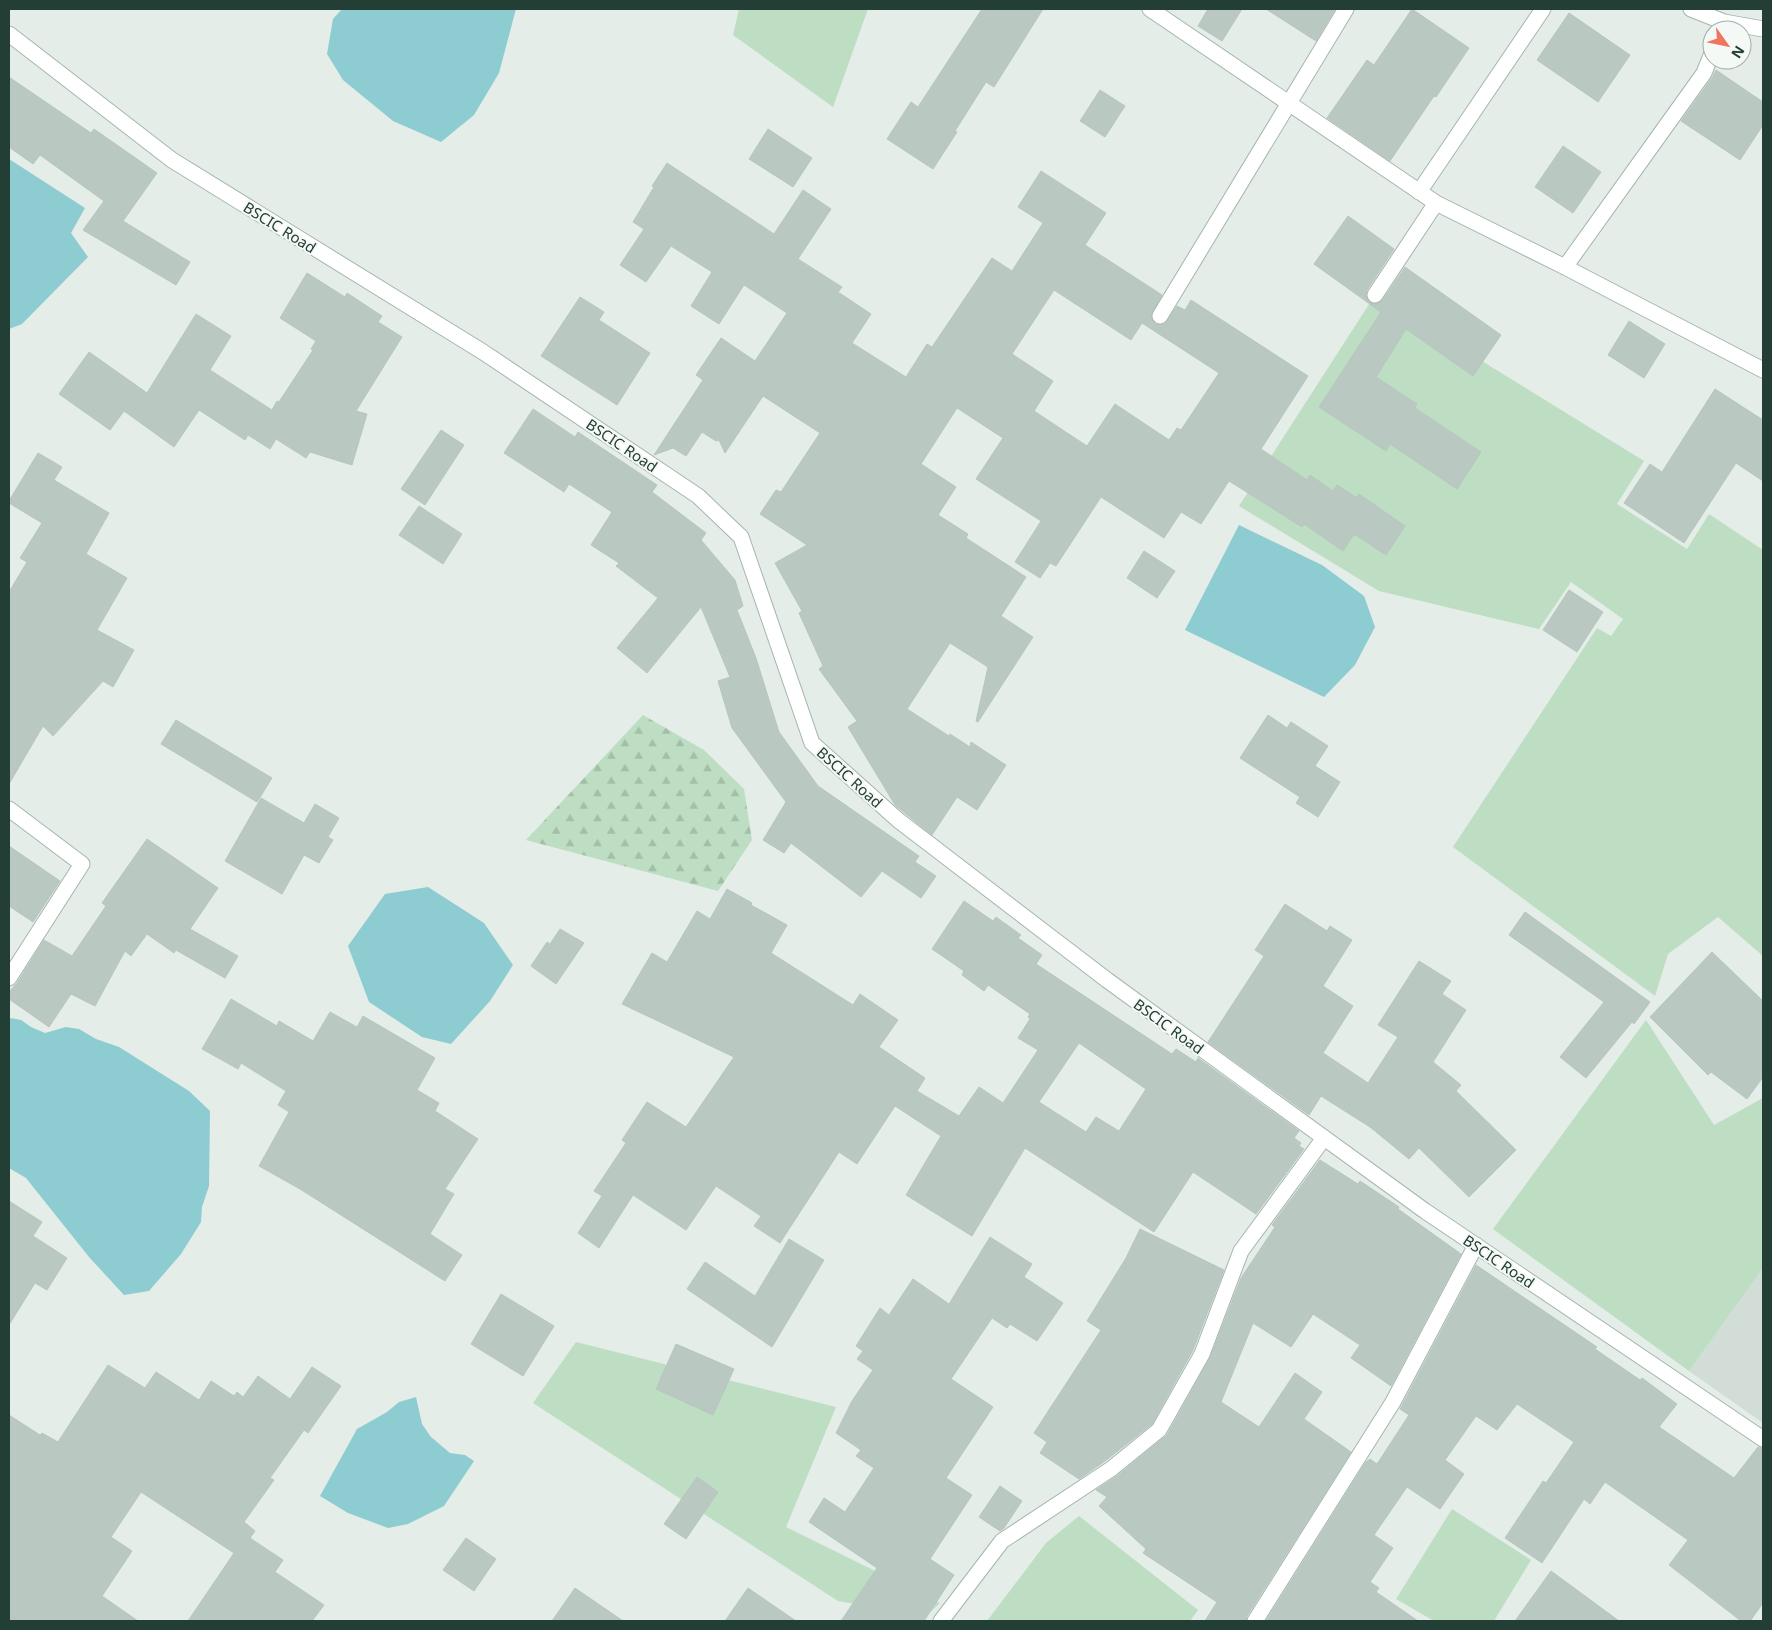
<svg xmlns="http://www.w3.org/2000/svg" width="1772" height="1630" font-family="'Noto Sans',sans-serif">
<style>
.built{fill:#d2ddd7}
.green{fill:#bddec3}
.forest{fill:url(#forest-firs)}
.water{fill:#8dccd1}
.building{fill:#b9c8c1;stroke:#b6c7be;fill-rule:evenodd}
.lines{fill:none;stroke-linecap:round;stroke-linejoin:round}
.minor-casing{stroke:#a6b5ae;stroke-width:17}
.minor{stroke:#fff;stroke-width:15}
.labels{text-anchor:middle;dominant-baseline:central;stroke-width:4;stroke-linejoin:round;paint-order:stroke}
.street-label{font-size:15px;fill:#233e34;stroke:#f4f9f6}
</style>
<defs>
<pattern id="forest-firs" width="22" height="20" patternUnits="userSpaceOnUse" patternTransform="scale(1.25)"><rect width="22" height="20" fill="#bddec3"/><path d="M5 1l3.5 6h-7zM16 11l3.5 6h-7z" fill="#a2c0a8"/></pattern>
</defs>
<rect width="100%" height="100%" fill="#e4ede8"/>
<!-- built -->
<path class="built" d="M 1763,1268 L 1763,1423 L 1689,1371 Z"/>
<!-- green -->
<path class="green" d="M 739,9 L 868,9 L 833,107 L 733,35 Z
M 1375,295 L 1644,461 L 1617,504 L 1687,549 L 1709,514 L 1763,550 L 1763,956 L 1718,917 L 1668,954 L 1655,996 L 1453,847 L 1597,628 L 1611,636 L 1623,619 L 1571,582 L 1539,629 L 1379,591 L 1239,506 Z
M 1646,1020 L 1714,1125 L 1763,1098 L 1763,1268 L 1689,1371 L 1493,1229 Z
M 576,1342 L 836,1407 L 786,1527 L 940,1603 L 926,1616 L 838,1601 L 533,1403 Z
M 1452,1509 L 1531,1560 L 1494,1621 L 1434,1621 L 1396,1599 Z
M 1079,1516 L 1198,1610 L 1190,1621 L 987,1621 L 1046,1543 Z"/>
<!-- forest -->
<path class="forest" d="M 643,715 L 704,750 L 744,789 L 752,840 L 718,891 L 526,840 Z"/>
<!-- water -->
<path class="water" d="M 342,9 L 516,9 L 499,73 L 474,115 L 441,142 L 393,121 L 343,80 L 327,54 L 333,19 Z
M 9,159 L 85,208 L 71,233 L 88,257 L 22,324 L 9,329 Z
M 1239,525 L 1322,565 L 1364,596 L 1375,627 L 1355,665 L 1324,697 L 1185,630 Z
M 428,887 L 484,923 L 513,965 L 490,1001 L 451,1044 L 422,1037 L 369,1002 L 348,946 L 385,894 Z
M 11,1018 L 21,1020 L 31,1027 L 45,1033 L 66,1027 L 79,1029 L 96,1039 L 119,1047 L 189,1091 L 210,1111 L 209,1186 L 202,1207 L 201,1222 L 181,1254 L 149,1291 L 124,1295 L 89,1257 L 26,1178 L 9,1168 L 9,1019 Z
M 416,1397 L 422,1424 L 431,1437 L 450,1453 L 465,1455 L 474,1461 L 444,1506 L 408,1524 L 388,1528 L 348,1513 L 320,1496 L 357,1429 L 387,1412 L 399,1402 Z"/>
<!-- building -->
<path class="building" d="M 982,9 L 1043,9 L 994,87 L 986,82 L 955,131 L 957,132 L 933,169 L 887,139 L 911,102 L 918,107 Z
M 1208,9 L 1242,9 L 1222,41 L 1198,26 Z
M 1266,9 L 1335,9 L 1316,41 Z
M 1412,9 L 1469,48 L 1436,97 L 1434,96 L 1390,161 L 1327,118 L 1367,60 L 1374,65 Z
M 1569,13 L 1630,55 L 1598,102 L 1537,60 Z
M 1716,70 L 1763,102 L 1763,125 L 1740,160 L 1681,121 L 1712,78 Z
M 9,77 L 91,133 L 94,129 L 157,173 L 123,221 L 190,262 L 176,285 L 83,230 L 104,201 L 40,155 L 33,164 L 9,147 Z
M 1100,90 L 1125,106 L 1105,137 L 1080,121 Z
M 768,129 L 812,158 L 793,187 L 749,159 Z
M 1563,146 L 1601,172 L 1573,213 L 1535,187 Z
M 667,163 L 774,234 L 803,190 L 831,209 L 798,259 L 842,287 L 838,292 L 871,314 L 852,343 L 906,377 L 927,344 L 932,347 L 992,258 L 1012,271 L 1043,223 L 1018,207 L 1041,171 L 1106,213 L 1085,245 L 1162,295 L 1151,315 L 1152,320 L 1155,324 L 1160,325 L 1165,324 L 1177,306 L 1185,310 L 1191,300 L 1308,376 L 1261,449 L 1307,480 L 1310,475 L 1333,491 L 1337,485 L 1357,498 L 1359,494 L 1405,526 L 1386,555 L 1354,534 L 1343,551 L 1304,524 L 1302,527 L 1229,481 L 1201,524 L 1181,512 L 1164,538 L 1101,497 L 1056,566 L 1050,563 L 1040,578 L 1015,562 L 1041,521 L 976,479 L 1003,438 L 957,408 L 921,464 L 956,487 L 938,515 L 968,534 L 966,538 L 1026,577 L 1001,616 L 1033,637 L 978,722 L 976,721 L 988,667 L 950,643 L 907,709 L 949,736 L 950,734 L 970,747 L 971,742 L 1006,765 L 977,810 L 957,797 L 932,835 L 895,805 L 848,727 L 857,721 L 819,669 L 823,666 L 799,613 L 802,611 L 775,563 L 807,545 L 760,514 L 776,490 L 781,492 L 820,433 L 763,396 L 725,453 L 719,440 L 716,441 L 702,432 L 686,456 L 673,448 L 654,455 L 703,380 L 696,375 L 721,338 L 755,361 L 787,313 L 744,285 L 719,324 L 691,306 L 712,272 L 671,246 L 646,282 L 620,265 L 644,229 L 633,222 L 654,187 L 652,186 ZM 1054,290 L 1131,340 L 1142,323 L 1219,373 L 1181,430 L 1177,428 L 1169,440 L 1115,404 L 1087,446 L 1034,411 L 1053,381 L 1012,354 Z
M 1348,216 L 1394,249 L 1367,290 L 1366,295 L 1369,302 L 1375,304 L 1382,301 L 1405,267 L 1501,335 L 1473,376 L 1406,329 L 1376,377 L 1417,404 L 1415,408 L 1481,452 L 1457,489 L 1390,444 L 1386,451 L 1319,407 L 1381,312 L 1314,264 Z
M 307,273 L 345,297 L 347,293 L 382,316 L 378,322 L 402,337 L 356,411 L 367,414 L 352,465 L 310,452 L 306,458 L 276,439 L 270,449 L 248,435 L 245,440 L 199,410 L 174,447 L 124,411 L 110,430 L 59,394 L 89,352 L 147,393 L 196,314 L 231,336 L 210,370 L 272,410 L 277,401 L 279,402 L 313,350 L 311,349 L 316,341 L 280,318 Z
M 580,297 L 604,312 L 599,320 L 650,353 L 617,405 L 541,356 Z
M 1629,321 L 1665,344 L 1644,378 L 1608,355 Z
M 1715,389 L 1763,420 L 1763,481 L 1736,463 L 1684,543 L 1624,503 L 1650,464 L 1662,472 Z
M 533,409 L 575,437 L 578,432 L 657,485 L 652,492 L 706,533 L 701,540 L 735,580 L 743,606 L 737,610 L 756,658 L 779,732 L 818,786 L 919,856 L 915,862 L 936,876 L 921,898 L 882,871 L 861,897 L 791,843 L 784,853 L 763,840 L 786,802 L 732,728 L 718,681 L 730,677 L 701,607 L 647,673 L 617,648 L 658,598 L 616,566 L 619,563 L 591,545 L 612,512 L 569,484 L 564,492 L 504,453 Z
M 441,430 L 464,445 L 425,505 L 401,489 Z
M 38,453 L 62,467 L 54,480 L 109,513 L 86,554 L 127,578 L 97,630 L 134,650 L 113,687 L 103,681 L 53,736 L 43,726 L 9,784 L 9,592 L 27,562 L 20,558 L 42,523 L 9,503 L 9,501 Z
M 419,506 L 462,534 L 443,564 L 399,535 Z
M 1144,551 L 1175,571 L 1157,598 L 1127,578 Z
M 1569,590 L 1603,612 L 1577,652 L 1543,630 Z
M 1268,715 L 1287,728 L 1291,722 L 1328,746 L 1315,766 L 1340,782 L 1318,817 L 1296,803 L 1300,797 L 1240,758 Z
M 176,720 L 272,778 L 257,802 L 161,744 Z
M 261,798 L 304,823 L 315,804 L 339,818 L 328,837 L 333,840 L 319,863 L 304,855 L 282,894 L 225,861 Z
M 147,839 L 218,888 L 190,929 L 238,956 L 225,978 L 176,950 L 174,953 L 147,934 L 131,956 L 125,951 L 95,1006 L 71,994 L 49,1027 L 9,999 L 9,992 L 17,983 L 44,940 L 72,956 L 106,906 L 102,903 Z
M 9,846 L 60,881 L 33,922 L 9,906 Z
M 727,889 L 752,903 L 751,905 L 787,925 L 771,953 L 853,1005 L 860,994 L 898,1020 L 879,1047 L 925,1078 L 917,1091 L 959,1116 L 979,1087 L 1003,1103 L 1038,1050 L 1018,1038 L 1030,1019 L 1028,1017 L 1030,1014 L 988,985 L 984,991 L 962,975 L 964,971 L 932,949 L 964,901 L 993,921 L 996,917 L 1021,935 L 1018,938 L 1042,955 L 1036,964 L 1172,1054 L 1176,1049 L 1196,1062 L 1198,1058 L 1299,1131 L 1294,1138 L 1301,1143 L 1299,1146 L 1304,1149 L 1256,1214 L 1193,1172 L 1154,1232 L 1025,1148 L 972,1236 L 906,1195 L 941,1136 L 895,1106 L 857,1164 L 839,1152 L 780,1243 L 754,1226 L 761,1216 L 716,1186 L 686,1230 L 633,1195 L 599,1248 L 578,1233 L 602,1196 L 594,1191 L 626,1143 L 622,1140 L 647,1102 L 686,1127 L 734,1057 L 622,1004 L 652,953 L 667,962 L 697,911 L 710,919 ZM 1079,1043 L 1146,1089 L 1119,1131 L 1096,1117 L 1086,1132 L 1039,1102 Z
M 1285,904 L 1327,931 L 1330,926 L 1352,940 L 1323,986 L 1353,1006 L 1323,1053 L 1368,1083 L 1398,1037 L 1378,1025 L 1419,961 L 1451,981 L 1442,994 L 1466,1010 L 1433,1062 L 1461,1085 L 1456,1091 L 1516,1150 L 1469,1197 L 1419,1148 L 1409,1159 L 1370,1127 L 1321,1096 L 1309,1115 L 1208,1042 L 1264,956 L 1255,950 Z
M 1525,912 L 1650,1002 L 1634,1024 L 1632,1022 L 1586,1078 L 1560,1057 L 1604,1002 L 1509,935 Z
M 560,929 L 584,943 L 556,984 L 531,966 L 547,942 L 550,944 Z
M 1712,952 L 1763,1001 L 1763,1077 L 1747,1099 L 1711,1072 L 1708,1075 L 1650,1017 Z
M 231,999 L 277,1026 L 279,1021 L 313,1041 L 330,1012 L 357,1027 L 363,1016 L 435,1058 L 417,1090 L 439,1103 L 435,1111 L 478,1139 L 445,1189 L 454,1194 L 430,1234 L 462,1255 L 445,1281 L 300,1189 L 259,1166 L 289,1112 L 278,1105 L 286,1091 L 241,1063 L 238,1069 L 202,1049 Z
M 1320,1160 L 1358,1184 L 1360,1181 L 1399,1207 L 1398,1209 L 1461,1254 L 1391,1386 L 1351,1358 L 1360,1345 L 1313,1314 L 1291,1347 L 1253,1323 L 1221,1402 L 1259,1427 L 1295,1373 L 1322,1392 L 1304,1419 L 1351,1452 L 1247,1616 L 1246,1621 L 1205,1621 L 1217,1602 L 1143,1553 L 1146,1549 L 1099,1506 L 1107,1497 L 1096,1490 L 1117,1476 L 1167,1435 L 1210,1358 L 1241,1278 L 1275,1227 L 1272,1225 Z
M 9,1201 L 42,1222 L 33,1236 L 67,1258 L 47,1290 L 35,1283 L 9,1325 Z
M 1140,1229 L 1224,1270 L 1193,1350 L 1152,1424 L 1105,1461 L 1079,1479 L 1040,1453 L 1047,1442 L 1034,1433 L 1101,1330 L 1087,1321 L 1126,1258 Z
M 990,1237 L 1032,1264 L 1024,1277 L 1063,1303 L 1037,1341 L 1010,1324 L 1007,1328 L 992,1318 L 951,1379 L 993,1407 L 946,1478 L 972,1495 L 930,1559 L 954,1575 L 924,1621 L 841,1621 L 877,1568 L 809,1522 L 824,1498 L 845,1512 L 874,1468 L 856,1456 L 861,1450 L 836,1433 L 852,1401 L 873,1370 L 857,1359 L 863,1351 L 856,1346 L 880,1308 L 889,1315 L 913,1279 L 949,1304 Z
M 789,1239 L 824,1260 L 772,1347 L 687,1289 L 705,1262 L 755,1296 Z
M 1476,1265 L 1597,1347 L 1595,1349 L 1640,1380 L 1642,1378 L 1677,1404 L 1659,1427 L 1734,1478 L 1758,1447 L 1763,1448 L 1763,1603 L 1750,1621 L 1741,1621 L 1669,1565 L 1688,1540 L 1605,1482 L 1590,1504 L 1584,1499 L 1542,1563 L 1505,1538 L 1543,1481 L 1546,1483 L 1574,1442 L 1517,1404 L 1497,1430 L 1476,1416 L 1445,1460 L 1464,1474 L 1440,1509 L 1407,1487 L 1374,1535 L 1393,1548 L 1370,1582 L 1379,1588 L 1376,1592 L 1418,1621 L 1266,1621 L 1366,1462 L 1370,1459 L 1377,1464 L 1409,1415 L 1400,1409 Z
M 501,1294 L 554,1326 L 523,1376 L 471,1344 Z
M 676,1344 L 734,1369 L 713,1415 L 656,1389 Z
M 108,1365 L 145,1388 L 156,1372 L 199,1400 L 211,1381 L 234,1396 L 237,1392 L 243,1397 L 258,1376 L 290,1399 L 312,1367 L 341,1386 L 308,1433 L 304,1430 L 270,1478 L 274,1480 L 244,1522 L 255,1531 L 250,1538 L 283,1560 L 275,1572 L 324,1605 L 312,1621 L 188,1621 L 234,1553 L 141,1492 L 111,1537 L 132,1551 L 102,1596 L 138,1621 L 9,1621 L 9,1415 L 40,1435 L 42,1433 L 58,1442 Z
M 697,1477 L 718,1492 L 686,1539 L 664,1524 Z
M 1000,1486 L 1022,1501 L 1004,1528 L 1000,1531 L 979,1517 Z
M 466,1538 L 496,1559 L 474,1591 L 443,1570 Z
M 1551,1571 L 1619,1621 L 1515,1621 Z
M 575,1588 L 623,1621 L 552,1621 Z
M 748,1588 L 796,1621 L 725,1621 Z"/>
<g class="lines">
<defs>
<path id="minor" d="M 1150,9 L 1436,203 L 1565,267 L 1763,370
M 1691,9 L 1724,22 L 1763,29
M 9,34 L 172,160 L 483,352 L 698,496 L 741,537 L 812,743 L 898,820 L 1107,980 L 1425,1211 L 1763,1439
M 1419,192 L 1543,9
M 1565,267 L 1704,73 L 1712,53
M 1375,295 L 1436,203
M 1160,316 L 1346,9
M 9,809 L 82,864 L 9,978
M 941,1621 L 1002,1541 L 1111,1469 L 1159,1430 L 1202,1354 L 1241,1251 L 1324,1138
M 1255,1621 L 1393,1402 L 1476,1245"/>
</defs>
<!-- minor casing -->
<use href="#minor" class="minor-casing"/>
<!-- minor -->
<use href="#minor" class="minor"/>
</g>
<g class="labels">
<!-- street labels -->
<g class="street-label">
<text transform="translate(280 227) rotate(32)">BSCIC Road</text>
<text transform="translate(622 445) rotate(34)">BSCIC Road</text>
<text transform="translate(850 777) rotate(42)">BSCIC Road</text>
<text transform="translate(1169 1026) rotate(36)">BSCIC Road</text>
<text transform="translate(1499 1261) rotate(34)">BSCIC Road</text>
</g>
</g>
<!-- border -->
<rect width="1772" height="1630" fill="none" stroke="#233e34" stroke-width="20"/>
<!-- north arrow -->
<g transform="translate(1727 45) rotate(123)"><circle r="24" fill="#f4f9f6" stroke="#a0aea8"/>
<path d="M0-4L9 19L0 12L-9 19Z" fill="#ef755f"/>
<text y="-8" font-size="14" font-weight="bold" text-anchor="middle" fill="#233e34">N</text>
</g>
</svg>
